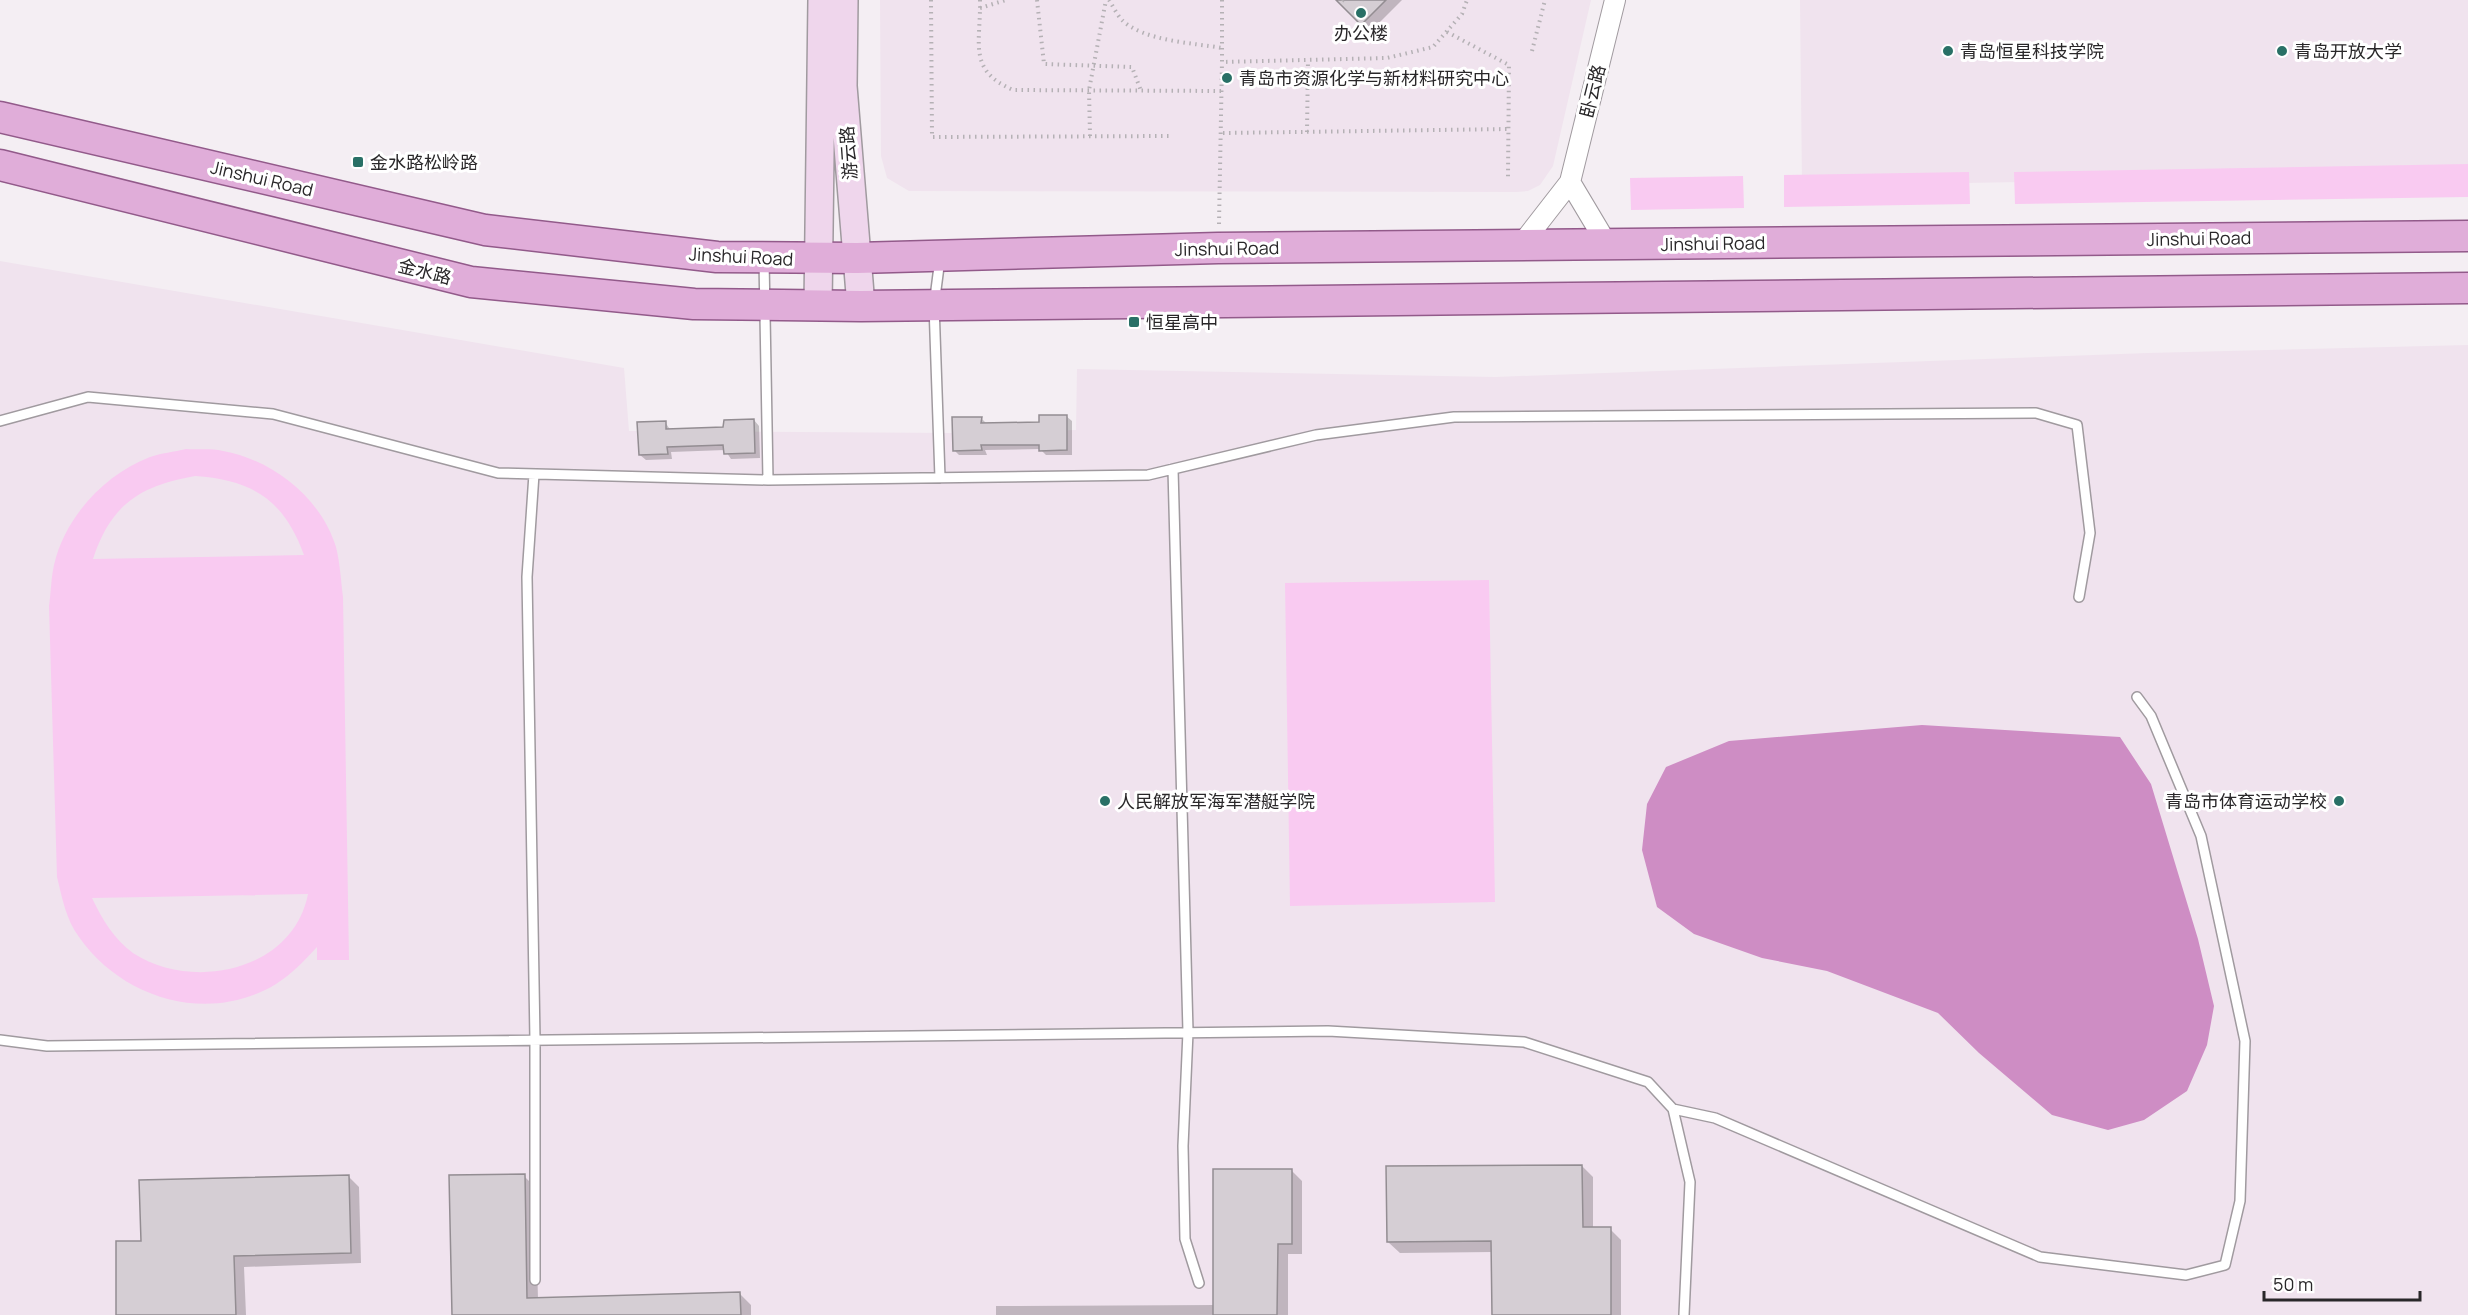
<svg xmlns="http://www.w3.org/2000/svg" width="2468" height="1315" font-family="Manrope,'Noto Sans SC',sans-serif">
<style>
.built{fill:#f0e3ee}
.green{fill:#f9caf1;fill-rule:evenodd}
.water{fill:#ce8dc4}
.shadow{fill:#0003}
.building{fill:#d5ced4;stroke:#938d92;stroke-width:1.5}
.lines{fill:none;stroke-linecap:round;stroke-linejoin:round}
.service-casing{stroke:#a09a9f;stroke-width:12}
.minor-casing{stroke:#a09a9f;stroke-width:22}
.secondary-casing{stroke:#a09a9f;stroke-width:30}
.primary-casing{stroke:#925a8a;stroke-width:33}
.path{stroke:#b5b1b5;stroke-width:4;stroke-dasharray:1.5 4.5;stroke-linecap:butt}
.service{stroke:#fff;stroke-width:9}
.minor{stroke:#fff;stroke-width:20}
.secondary{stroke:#efd6ec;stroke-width:27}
.primary{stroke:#e0add9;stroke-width:30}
.poi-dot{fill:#297066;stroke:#fff;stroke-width:2}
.labels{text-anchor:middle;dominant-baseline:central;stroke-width:6;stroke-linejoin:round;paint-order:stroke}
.poi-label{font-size:18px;fill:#292729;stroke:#fff;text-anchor:start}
.street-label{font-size:18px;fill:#292729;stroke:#fff}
</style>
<rect width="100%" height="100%" fill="#f4eef3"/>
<!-- built -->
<path class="built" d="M 880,0 L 1591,0 L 1553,166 L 1540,185 L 1528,191 L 1517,192 L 909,191 L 887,178 L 881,156 Z
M 1800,0 L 2468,0 L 2468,174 L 1802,186 Z
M 0,261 L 624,368 L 629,431 L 952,433 L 1076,430 L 1077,369 L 1495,377 L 2148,353 L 2468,345 L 2468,1315 L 0,1315 Z"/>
<!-- green -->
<path class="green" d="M 2468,164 L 2468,197 L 2015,204 L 2014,172 Z
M 1969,172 L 1970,204 L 1784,207 L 1784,175 Z
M 1743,176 L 1744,208 L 1631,210 L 1630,178 Z
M 186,449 C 198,450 211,448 223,451 C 273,460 321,498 336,547 C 340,563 341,581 343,597 L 349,960 L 317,960 L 317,947 C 304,961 292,974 276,984 C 209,1025 122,999 79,937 C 66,920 62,897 57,877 L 49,606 C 51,593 51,578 54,565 C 65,517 105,474 150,457 C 161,453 174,452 186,449 ZM 195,476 C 253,480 284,500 304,555 L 93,559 C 111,504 140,486 195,476 ZM 308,894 C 293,971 193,992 133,953 C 114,939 102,919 92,898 Z
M 1489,580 L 1495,902 L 1290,906 L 1285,583 Z"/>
<!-- water -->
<path class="water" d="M 1922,725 L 2120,737 L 2151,784 L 2198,939 L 2214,1006 L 2207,1045 L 2187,1091 L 2144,1120 L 2108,1130 L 2052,1115 L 1979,1053 L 1938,1013 L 1827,971 L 1762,958 L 1694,934 L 1657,907 L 1642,850 L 1647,804 L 1666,767 L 1729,741 Z"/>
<!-- shadow -->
<path class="shadow" d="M 1338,0 L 1402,0 L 1370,32 Z
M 1066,416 L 1072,421 L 1072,455 L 1046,455 L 1040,449 L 985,450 L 987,455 L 959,455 L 954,450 L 981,418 L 987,424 L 1040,424 Z
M 754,420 L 759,426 L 760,458 L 731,459 L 725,450 L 671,452 L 672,459 L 646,460 L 640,455 L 665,422 L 671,431 L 724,429 Z
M 1582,1166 L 1593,1177 L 1593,1228 L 1610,1229 L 1621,1240 L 1621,1315 L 1493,1315 L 1493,1252 L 1400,1253 L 1388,1242 Z
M 1291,1170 L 1302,1181 L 1302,1254 L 1288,1254 L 1288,1315 L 996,1315 L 996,1306 L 1215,1305 Z
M 348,1176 L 359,1187 L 361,1263 L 244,1267 L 246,1315 L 118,1315 L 142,1242 Z
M 524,1176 L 535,1187 L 538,1299 L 740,1294 L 751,1305 L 751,1315 L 454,1315 Z"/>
<!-- building -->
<path class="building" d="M 1336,0 L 1386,0 L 1361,25 Z
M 1039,415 L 1067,415 L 1067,450 L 1039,451 L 1039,445 L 981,445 L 982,450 L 953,451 L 952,417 L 982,417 L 981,423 L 1039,422 Z
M 754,419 L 755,453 L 724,454 L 723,445 L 667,447 L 668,454 L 639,455 L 637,422 L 666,421 L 666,429 L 723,427 L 724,420 Z
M 1582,1165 L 1583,1227 L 1611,1227 L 1611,1315 L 1492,1315 L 1491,1241 L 1387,1242 L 1386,1166 Z
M 1213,1169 L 1292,1169 L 1292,1244 L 1278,1244 L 1277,1315 L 1213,1315 Z
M 525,1174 L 527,1298 L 740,1292 L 741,1315 L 452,1315 L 449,1175 Z
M 349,1175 L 351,1253 L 234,1256 L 236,1315 L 116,1315 L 116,1241 L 141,1241 L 139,1180 Z"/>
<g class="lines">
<defs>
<path id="service" d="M 940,259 L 934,305 L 940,478
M 764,260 L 768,480
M 0,421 L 88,397 L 273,414 L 498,473 L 768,480 L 1148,475 L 1316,435 L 1454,417 L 2036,413 L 2077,425 L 2090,533 L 2079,597
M 1173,469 L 1188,1032 L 1183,1146 L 1185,1239 L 1199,1283
M 534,474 L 527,577 L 535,1040 L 535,1280
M 0,1040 L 47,1046 L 1328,1031 L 1524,1042 L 1648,1082 L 1673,1109 L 1690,1182 L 1684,1315
M 1673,1109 L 1715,1118 L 2040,1257 L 2186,1275 L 2225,1265 L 2240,1201 L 2245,1041 L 2201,836 L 2151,716 L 2137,697"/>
<path id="minor" d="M 1570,182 L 1615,0
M 1521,245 L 1570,182 L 1607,244"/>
<path id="secondary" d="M 844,0 L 843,86 L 861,306
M 818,306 L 822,0"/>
<path id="primary" d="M 0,117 L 485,230 L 717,257 L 857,258 L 1218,248 L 2468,236
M 0,165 L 471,282 L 694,304 L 861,306 L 2468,288"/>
</defs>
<!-- service casing -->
<use href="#service" class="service-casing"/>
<!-- minor casing -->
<use href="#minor" class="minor-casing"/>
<!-- secondary casing -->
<use href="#secondary" class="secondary-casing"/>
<!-- primary casing -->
<use href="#primary" class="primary-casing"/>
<!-- path -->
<path class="path" d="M 931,0 L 932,137 L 1171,136
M 980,0 C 981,43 967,70 1013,90 L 1223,91
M 1037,0 L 1044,64 L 1132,67 L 1141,91
M 1109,0 C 1113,6 1117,15 1122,20 C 1143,41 1194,43 1222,48
M 1222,0 L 1222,62 L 1387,58 L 1433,47 L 1462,14 L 1467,0
M 1342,1 L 1343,0
M 980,8 L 1006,0
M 1447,32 L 1509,65 L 1508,177
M 1532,51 L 1545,0
M 1307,132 L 1308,60
M 1223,133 L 1508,129
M 1090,136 L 1089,90 L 1106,0
M 1219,224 L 1222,62"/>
<!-- service -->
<use href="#service" class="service"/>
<!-- minor -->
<use href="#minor" class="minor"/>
<!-- secondary -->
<use href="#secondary" class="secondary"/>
<!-- primary -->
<use href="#primary" class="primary"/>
</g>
<!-- markers -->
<g class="poi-dot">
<circle cx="1361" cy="13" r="6"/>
<circle cx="1948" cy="51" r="6"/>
<circle cx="2282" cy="51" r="6"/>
<circle cx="1227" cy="78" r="6"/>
<rect x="352" y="156" width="12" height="12" rx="3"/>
<rect x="1128" y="316" width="12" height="12" rx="3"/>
<circle cx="1105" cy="801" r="6"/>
<circle cx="2339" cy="801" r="6"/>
</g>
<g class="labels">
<!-- poi labels -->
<g class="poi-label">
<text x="1361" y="33" text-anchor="middle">办公楼</text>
<text x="1960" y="51">青岛恒星科技学院</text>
<text x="2294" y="51">青岛开放大学</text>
<text x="1239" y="78">青岛市资源化学与新材料研究中心</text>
<text x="370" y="162">金水路松岭路</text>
<text x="1146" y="322">恒星高中</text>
<text x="1117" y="801">人民解放军海军潜艇学院</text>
<text x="2327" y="801" text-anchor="end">青岛市体育运动学校</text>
</g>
<!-- street labels -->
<g class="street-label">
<text transform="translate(1592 91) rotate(-76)">卧云路</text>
<text transform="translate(848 153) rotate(-94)">游云路</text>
<text transform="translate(262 178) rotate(13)">Jinshui Road</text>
<text transform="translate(2199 238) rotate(-1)">Jinshui Road</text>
<text transform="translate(1713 243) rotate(-1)">Jinshui Road</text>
<text transform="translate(1227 248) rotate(-1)">Jinshui Road</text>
<text transform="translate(741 256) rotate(3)">Jinshui Road</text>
<text transform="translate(425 271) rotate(14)">金水路</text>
</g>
</g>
<!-- scale -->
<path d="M2264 1291v9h156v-9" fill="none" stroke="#292729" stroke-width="3"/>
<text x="2273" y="1291" font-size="18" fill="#292729" stroke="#ffffff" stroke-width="4.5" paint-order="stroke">50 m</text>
</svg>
